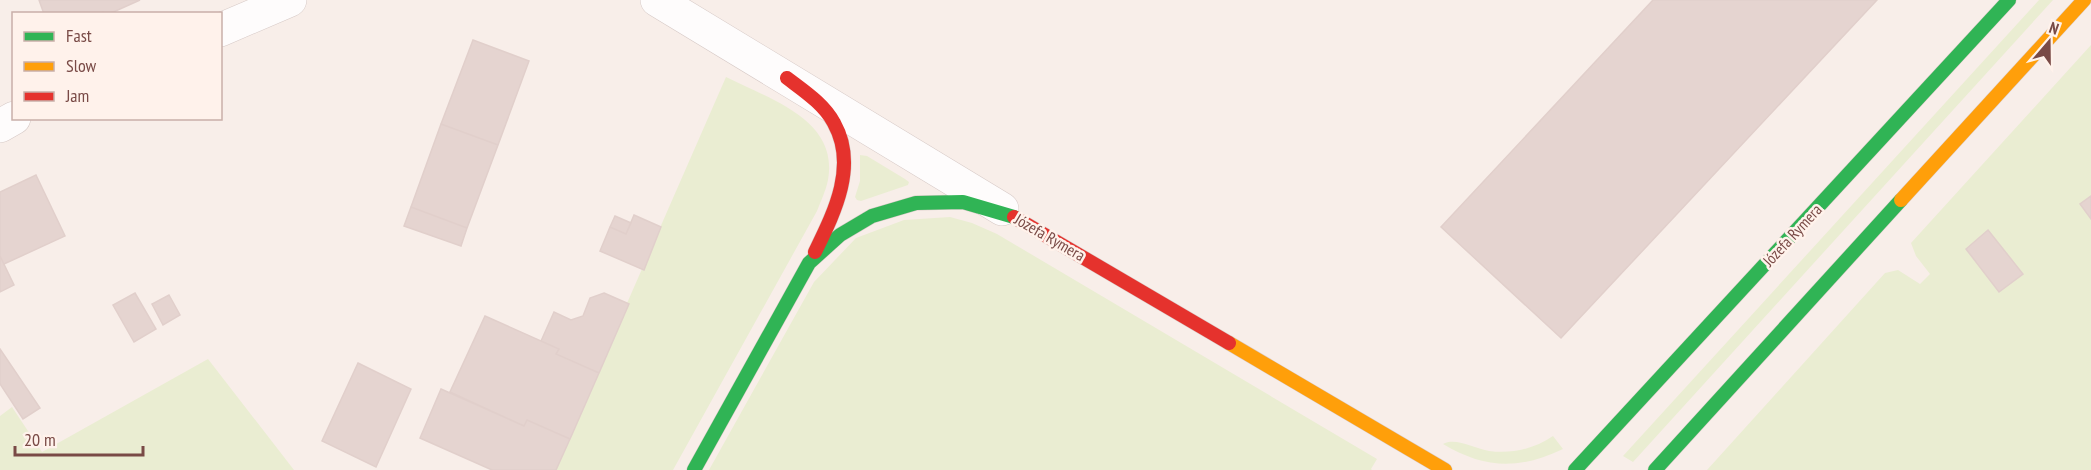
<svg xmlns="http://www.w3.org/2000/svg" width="2091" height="470" font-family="'PT Sans Narrow',sans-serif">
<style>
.green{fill:#eaedd2}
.building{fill:#e5d4d0;stroke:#e1cfcb;stroke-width:1.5}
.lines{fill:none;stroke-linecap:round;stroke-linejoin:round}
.street-casing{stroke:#d6c9c6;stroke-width:34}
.fast-casing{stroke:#d9cac7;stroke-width:15}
.slow-casing{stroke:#d9cac7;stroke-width:15}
.jam-casing{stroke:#d9cac7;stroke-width:15}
.street{stroke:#fefcfc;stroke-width:33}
.fast{stroke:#30b455;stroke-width:14}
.slow{stroke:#ff9f0a;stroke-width:14}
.jam{stroke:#e5322d;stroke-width:14}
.labels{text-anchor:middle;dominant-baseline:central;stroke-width:5;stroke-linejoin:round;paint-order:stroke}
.street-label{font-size:16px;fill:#794a46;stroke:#fff2eb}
</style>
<rect width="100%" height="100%" fill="#f8eee9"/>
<!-- green -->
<path class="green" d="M 2039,0 L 2053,0 L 1633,462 L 1623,456 Z
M 2091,45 L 2091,470 L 1707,470 L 1885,273 L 1898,270 L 1920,284 L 1930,274 L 1916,256 L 1911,243 Z
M 726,77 C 769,99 839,119 828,180 C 826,190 821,201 817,211 L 673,470 L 554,470 Z
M 860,155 L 867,156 L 905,179 L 909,182 L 908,185 L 861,201 L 857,200 L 855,197 L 860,181 Z
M 950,217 L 972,223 L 997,234 L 1377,459 L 1371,469 L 1372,470 L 709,470 L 814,282 L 856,238 L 904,220 Z
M 208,359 L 294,470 L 0,470 L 0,416 L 12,407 L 42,452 Z
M 1553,436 L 1563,449 C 1519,470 1485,469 1443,444 C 1456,437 1475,449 1489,451 C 1512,454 1534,449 1553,436 Z"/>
<!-- building -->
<path class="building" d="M 39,0 L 140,0 L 109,14 L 104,14 L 103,12 L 99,14 L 44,14 Z
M 1653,0 L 1877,0 L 1561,338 L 1441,227 Z
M 473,40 L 529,61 L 498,145 L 441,124 Z
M 441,124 L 498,145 L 467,228 L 411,207 Z
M 36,175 L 65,236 L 4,264 L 0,256 L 0,192 Z
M 2091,196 L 2091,219 L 2080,204 Z
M 411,207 L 467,228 L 461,246 L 404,226 Z
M 634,215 L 661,227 L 644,270 L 600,251 L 610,227 L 626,234 Z
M 615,216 L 631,223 L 626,234 L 610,227 Z
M 1988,230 L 2023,274 L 1999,292 L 1966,249 Z
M 0,256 L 14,285 L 0,292 Z
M 135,293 L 156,329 L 134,342 L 113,305 Z
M 604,293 L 629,304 L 599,373 L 556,354 L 559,349 L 541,341 L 554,312 L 571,320 L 583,316 L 590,298 Z
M 169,295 L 180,315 L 163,325 L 152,304 Z
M 485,316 L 559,349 L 556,354 L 599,373 L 570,439 L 527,420 L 524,426 L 450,392 Z
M 0,349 L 40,408 L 23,419 L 0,384 Z
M 358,363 L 411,389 L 376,467 L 322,441 Z
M 441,389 L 524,426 L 527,420 L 570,439 L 556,470 L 492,470 L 420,438 Z"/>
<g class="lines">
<defs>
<path id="street" d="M 657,0 L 1002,209
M 220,30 L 290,0
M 0,126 L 14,118"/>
<path id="fast" d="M 694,470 L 809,263 L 840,235 L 872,216 L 916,203 L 963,202 L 1014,217
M 1575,470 L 2009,0
M 1655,470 L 1901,200"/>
<path id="slow" d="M 1901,200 L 2084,0
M 1229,343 L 1445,470"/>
<path id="jam" d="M 787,78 C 804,91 824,104 834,123 C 858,166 834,213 815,252
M 1014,217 L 1229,343"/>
</defs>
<!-- street casing -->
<use href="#street" class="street-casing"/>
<!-- fast casing -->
<use href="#fast" class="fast-casing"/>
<!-- slow casing -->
<use href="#slow" class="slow-casing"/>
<!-- jam casing -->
<use href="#jam" class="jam-casing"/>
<!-- street -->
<use href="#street" class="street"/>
<!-- fast -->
<use href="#fast" class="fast"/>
<!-- slow -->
<use href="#slow" class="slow"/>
<!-- jam -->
<use href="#jam" class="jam"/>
</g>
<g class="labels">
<!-- street labels -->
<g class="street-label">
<text transform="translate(1792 235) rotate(-47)">Józefa Rymera</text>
<text transform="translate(1050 237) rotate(30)">Józefa Rymera</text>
</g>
</g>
<!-- legend -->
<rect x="12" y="12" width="210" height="108" fill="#fff2eb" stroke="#c9afa9" stroke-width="1.5"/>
<rect x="24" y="32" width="30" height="9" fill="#30b455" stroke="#c9afa9" stroke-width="1.5"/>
<text x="66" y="42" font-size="18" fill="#794a46">Fast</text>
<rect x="24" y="62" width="30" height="9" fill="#ff9f0a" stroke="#c9afa9" stroke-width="1.5"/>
<text x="66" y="72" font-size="18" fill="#794a46">Slow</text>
<rect x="24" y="92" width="30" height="9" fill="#e5322d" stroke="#c9afa9" stroke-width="1.5"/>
<text x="66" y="102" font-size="18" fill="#794a46">Jam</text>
<!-- north arrow -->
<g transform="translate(2049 42) rotate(20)" stroke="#fff2eb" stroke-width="4.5" paint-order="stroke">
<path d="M0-4.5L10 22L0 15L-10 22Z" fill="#794a46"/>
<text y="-9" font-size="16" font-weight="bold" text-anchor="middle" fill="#794a46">N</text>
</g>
<!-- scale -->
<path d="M15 446v9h128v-9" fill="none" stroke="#794a46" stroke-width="3"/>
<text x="24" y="446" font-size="18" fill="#794a46" stroke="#fff2eb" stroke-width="4.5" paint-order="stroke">20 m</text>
</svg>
